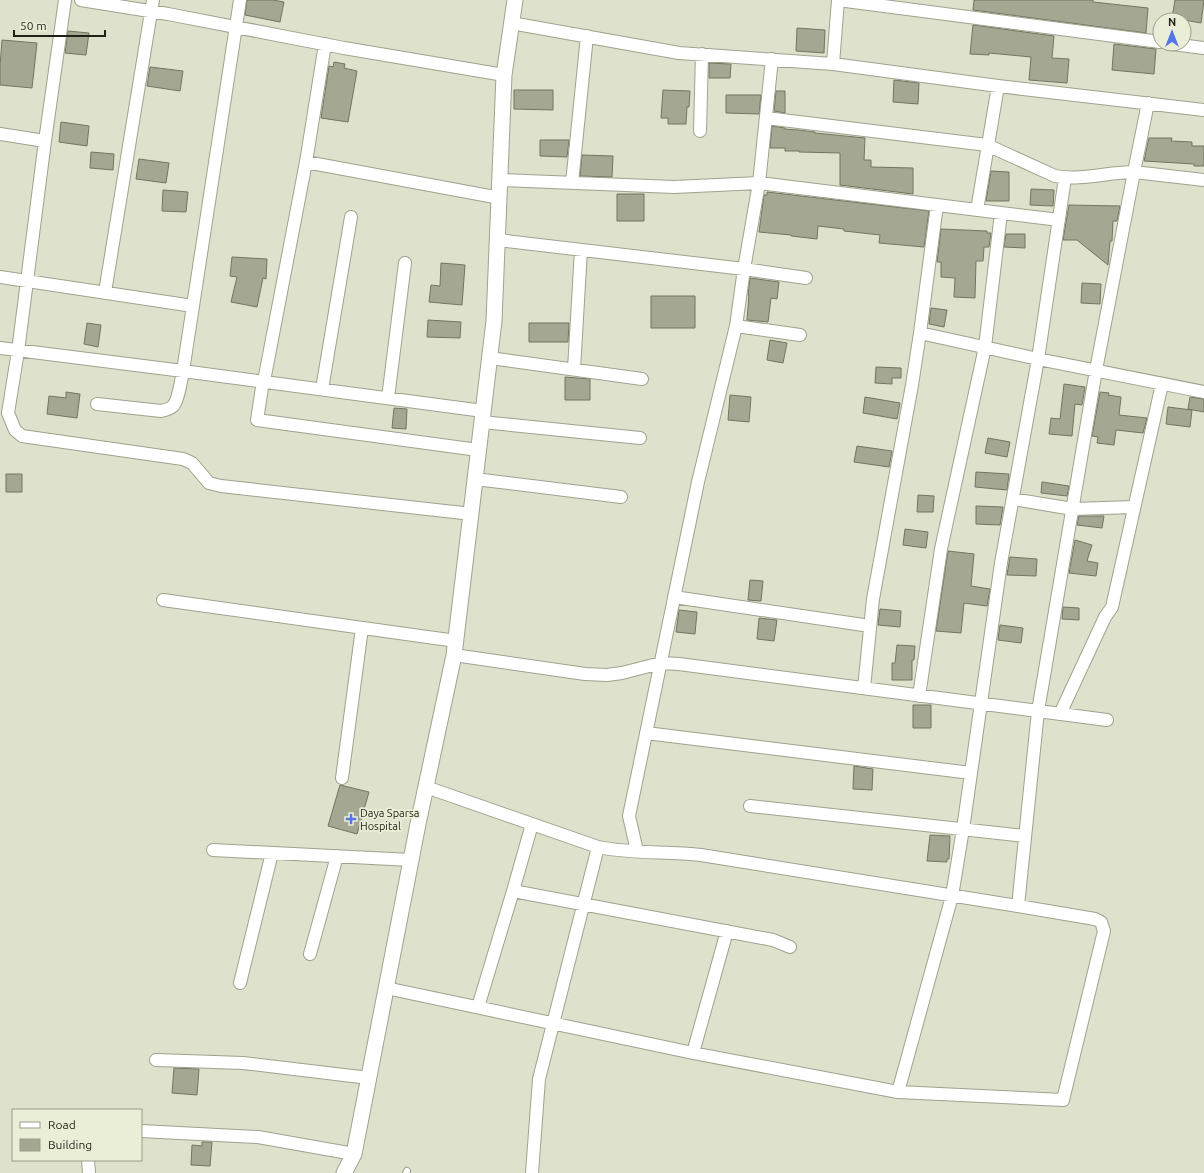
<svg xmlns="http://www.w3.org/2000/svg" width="1204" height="1173" font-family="Ubuntu,sans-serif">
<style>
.building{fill:#a4a792;stroke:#737561}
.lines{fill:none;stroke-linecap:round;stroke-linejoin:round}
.service-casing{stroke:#a0a28e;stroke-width:8}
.minor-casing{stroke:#a0a28e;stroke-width:14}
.tertiary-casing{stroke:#a0a28e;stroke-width:17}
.service{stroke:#fff;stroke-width:6}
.minor{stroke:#fff;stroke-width:12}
.tertiary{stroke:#fff;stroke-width:15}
.poi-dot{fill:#5575ea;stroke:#ebeed7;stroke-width:1.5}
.labels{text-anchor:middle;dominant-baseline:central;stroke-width:3.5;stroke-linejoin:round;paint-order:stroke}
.poi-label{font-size:11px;fill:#1f2018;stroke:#ebeed7;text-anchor:start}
</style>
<rect width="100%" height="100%" fill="#dee1cb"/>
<!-- building -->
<path class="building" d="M 247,0 L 273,0 L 284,2 L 280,22 L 245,15 Z
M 974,0 L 1093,0 L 1093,2 L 1148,8 L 1146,33 L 973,10 Z
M 1175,0 L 1204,0 L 1201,23 L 1172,18 Z
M 973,25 L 1054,36 L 1052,58 L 1069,59 L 1067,83 L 1029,80 L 1031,57 L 989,53 L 989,55 L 970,54 Z
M 797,28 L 825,30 L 824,53 L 796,51 Z
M 68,31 L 89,33 L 86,55 L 65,53 Z
M 2,40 L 37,43 L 32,88 L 0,85 L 0,66 Z
M 1114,44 L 1156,49 L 1154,74 L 1112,70 Z
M 334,62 L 345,64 L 344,68 L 357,71 L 348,122 L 321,118 L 329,66 L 333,67 Z
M 709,63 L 731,64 L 730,78 L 709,78 Z
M 150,67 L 183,71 L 180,91 L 147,86 Z
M 894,80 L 919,83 L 918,104 L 893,102 Z
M 514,90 L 553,90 L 553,110 L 514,109 Z
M 663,90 L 690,91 L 689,107 L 687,107 L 686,124 L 668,124 L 668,118 L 661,118 Z
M 776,91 L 785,91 L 785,113 L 774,111 Z
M 726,95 L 761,95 L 759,114 L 726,113 Z
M 61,122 L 89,126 L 87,146 L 59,142 Z
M 772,126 L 785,128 L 785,129 L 798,130 L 815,132 L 815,133 L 865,138 L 864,160 L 871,160 L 871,167 L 913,168 L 913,194 L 840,185 L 840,153 L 799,152 L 799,151 L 785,151 L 785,148 L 770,148 Z
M 1149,138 L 1172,138 L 1171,141 L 1192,142 L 1192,146 L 1204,146 L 1204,166 L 1194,166 L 1194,164 L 1144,161 Z
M 540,140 L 569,140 L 567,157 L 540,156 Z
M 91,152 L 114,154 L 113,170 L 90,168 Z
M 582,155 L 613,156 L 612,177 L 580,176 Z
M 139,159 L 169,163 L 166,183 L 136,179 Z
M 991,171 L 1009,172 L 1009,201 L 986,201 Z
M 1031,189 L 1054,190 L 1053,206 L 1030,205 Z
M 163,190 L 188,192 L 186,212 L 162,211 Z
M 767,192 L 929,211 L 924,247 L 879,243 L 880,235 L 844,231 L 844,229 L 818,226 L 817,239 L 791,236 L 791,235 L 759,232 L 764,195 L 767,195 Z
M 617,194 L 644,194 L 644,221 L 617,221 Z
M 1069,205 L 1120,206 L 1117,221 L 1113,221 L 1112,241 L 1110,241 L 1108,265 L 1077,240 L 1063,240 Z
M 941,229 L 987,231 L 987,233 L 991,233 L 989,247 L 984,247 L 983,261 L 976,261 L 975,298 L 954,297 L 955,278 L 941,277 L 941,262 L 937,262 Z
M 1006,234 L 1025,234 L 1025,248 L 1004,247 Z
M 232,257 L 267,259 L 266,279 L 263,278 L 257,307 L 231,302 L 237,277 L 230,276 Z
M 441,263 L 465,265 L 462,305 L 429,302 L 431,285 L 440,286 Z
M 750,278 L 779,282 L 777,299 L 771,298 L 768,322 L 747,320 L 749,295 L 748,295 Z
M 1082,283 L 1101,284 L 1100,304 L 1081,303 Z
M 651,296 L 695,296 L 695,328 L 651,328 Z
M 931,308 L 947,310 L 944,327 L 929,324 Z
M 428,320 L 461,322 L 460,338 L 427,337 Z
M 87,323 L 101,325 L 98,347 L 84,344 Z
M 529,323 L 569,323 L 568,342 L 529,342 Z
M 770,340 L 787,343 L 783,363 L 767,360 Z
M 876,367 L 901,368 L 901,378 L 892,378 L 892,384 L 875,383 Z
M 565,377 L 590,379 L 590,400 L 565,400 Z
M 1064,384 L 1085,387 L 1082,405 L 1075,404 L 1072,436 L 1049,434 L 1051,418 L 1060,419 Z
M 66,392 L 80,394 L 77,418 L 47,414 L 49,396 L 66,398 Z
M 1100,392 L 1109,393 L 1108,395 L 1121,397 L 1119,415 L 1147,418 L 1143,433 L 1116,430 L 1114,445 L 1097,443 L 1098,437 L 1092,436 Z
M 730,395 L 751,397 L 749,422 L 728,420 Z
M 865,397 L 900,403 L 897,419 L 863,413 Z
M 1190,397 L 1204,399 L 1204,412 L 1188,409 Z
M 1168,407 L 1192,410 L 1190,427 L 1166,424 Z
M 394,408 L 407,409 L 406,429 L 392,428 Z
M 988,438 L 1010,442 L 1007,457 L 985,453 Z
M 857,446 L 892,451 L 889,467 L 854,462 Z
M 976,472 L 1009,474 L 1007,490 L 975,487 Z
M 6,474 L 22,474 L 22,492 L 6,492 Z
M 1042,482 L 1069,486 L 1067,496 L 1041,493 Z
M 918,495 L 934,496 L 933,512 L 917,512 Z
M 976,506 L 1003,507 L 1000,525 L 976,524 Z
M 1079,516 L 1104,516 L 1102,528 L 1077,525 Z
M 905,529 L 928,532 L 926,548 L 903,545 Z
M 1075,540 L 1092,545 L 1087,561 L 1098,563 L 1096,576 L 1069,573 Z
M 948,551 L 974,554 L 971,586 L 990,589 L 987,606 L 964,603 L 961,633 L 936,631 Z
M 1010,557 L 1037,559 L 1036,576 L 1007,575 Z
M 750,580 L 763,581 L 761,601 L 748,600 Z
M 1063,607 L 1079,608 L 1079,620 L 1062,619 Z
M 880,609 L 901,611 L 900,627 L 878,625 Z
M 679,610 L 697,612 L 695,634 L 676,632 Z
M 759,618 L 777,620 L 774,641 L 757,639 Z
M 1000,625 L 1023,628 L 1021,643 L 998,640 Z
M 897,645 L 915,646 L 914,660 L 912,660 L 912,680 L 892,680 L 892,663 L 895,663 Z
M 913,705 L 931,705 L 931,728 L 913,728 Z
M 854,766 L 873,769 L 872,790 L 853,789 Z
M 340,785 L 369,792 L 357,834 L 328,826 Z
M 930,835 L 950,836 L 949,859 L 947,859 L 947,862 L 927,861 Z
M 174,1068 L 199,1069 L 197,1095 L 172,1093 Z
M 202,1142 L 212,1142 L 210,1166 L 191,1165 L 192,1145 L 202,1146 Z"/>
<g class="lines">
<defs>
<path id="service" d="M 406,1173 L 407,1171"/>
<path id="minor" d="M 65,0 L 45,141 L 18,351 L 8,413 L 15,430 L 22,436 L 183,459 L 192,463 L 209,483 L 221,486 L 472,514
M 81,0 L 168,14 L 344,48 L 504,75
M 838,0 L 1160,42
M 511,23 L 679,53 L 833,64 L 998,86 L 1204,110
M 325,44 L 306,162 L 264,381 L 263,381 L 257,420 L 478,450
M 1172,44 L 1204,48
M 833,64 L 838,0
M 766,118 L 987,145 L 1055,176 C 1081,181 1108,172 1134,172 L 1204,180
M 700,131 L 702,54
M 0,134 L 45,141
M 306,162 L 500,198
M 500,180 L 674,187 L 759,183 L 1059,220
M 572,183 L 587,36
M 977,210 L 998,86
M 498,240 L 744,269 L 806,278
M 0,277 L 193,306
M 105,292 L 153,0
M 736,326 L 800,335
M 920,333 L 1038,359 L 1204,392
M 0,348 L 183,371 L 483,411
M 490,358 L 642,379
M 574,369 L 581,250
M 322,389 L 351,217
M 388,398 L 405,263
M 97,404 L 161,411 C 165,410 170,409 173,406 C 179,399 181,380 183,371 L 240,0
M 482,422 L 640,438
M 475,479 L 621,497
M 1013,499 L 1073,509 L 1134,507
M 674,597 L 870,626
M 163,600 L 456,641
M 454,655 L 585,674 L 607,675 L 622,673 L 661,663 L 679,664 L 1107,720
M 864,688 L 873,599 L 912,385 L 920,333 L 937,205
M 919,696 L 941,549 L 985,347 L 1001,213
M 1060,714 L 1105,617 L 1112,607 L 1162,384
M 646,733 L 971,773
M 342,778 L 362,628
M 750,806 L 1025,836
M 213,850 L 411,860
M 637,851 L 629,816 L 698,482 L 736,326 L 744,269 L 759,183 L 772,59
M 513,891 L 773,940 L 790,947
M 1018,906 L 1038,711 L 1096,370 L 1134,172 L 1148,103
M 310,954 L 337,856
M 240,983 L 272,853
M 386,988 L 693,1053 L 898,1092 L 1063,1100 L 1104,931 L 1101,922 L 1095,919 L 1018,906 L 701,855 C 667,851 632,854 598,847 L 426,787
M 478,1007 L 513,891 L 532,824
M 693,1053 L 727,931
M 156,1060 L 243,1063 L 369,1078
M 898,1092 L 952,896 L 963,829 L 1001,563 L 1038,359 L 1065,178
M 141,1131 L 258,1137 L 354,1154
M 88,1160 L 89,1173
M 532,1173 L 539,1079 L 598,847"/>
<path id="tertiary" d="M 344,1173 L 354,1154 L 418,824 L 454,655 L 494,321 L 504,75 L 515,0"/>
</defs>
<!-- service casing -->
<use href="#service" class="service-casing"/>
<!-- minor casing -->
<use href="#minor" class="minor-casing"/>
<!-- tertiary casing -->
<use href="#tertiary" class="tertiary-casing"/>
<!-- service -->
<use href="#service" class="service"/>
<!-- minor -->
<use href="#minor" class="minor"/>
<!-- tertiary -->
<use href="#tertiary" class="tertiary"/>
</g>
<!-- markers -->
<path class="poi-dot" d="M349 813h4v4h4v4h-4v4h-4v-4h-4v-4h4z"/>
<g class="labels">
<!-- poi labels -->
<g class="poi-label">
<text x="360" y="813">Daya Sparsa<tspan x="360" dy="13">Hospital</tspan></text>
</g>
</g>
<!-- legend -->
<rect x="12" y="1109" width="130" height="52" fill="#ebeed7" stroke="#999c8b"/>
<rect x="20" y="1122" width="20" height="6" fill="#ffffff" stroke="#999c8b"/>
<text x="48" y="1129" font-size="12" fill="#1f2018">Road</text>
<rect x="20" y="1139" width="20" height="12" fill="#a4a792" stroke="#999c8b"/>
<text x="48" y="1149" font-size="12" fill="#1f2018">Building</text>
<!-- north arrow -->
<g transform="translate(1172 32)"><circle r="19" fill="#ebeed7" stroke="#999c8b"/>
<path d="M0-3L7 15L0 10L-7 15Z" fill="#5575ea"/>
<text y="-6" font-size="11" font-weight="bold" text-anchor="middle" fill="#1f2018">N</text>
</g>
<!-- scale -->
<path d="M14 30v6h91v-6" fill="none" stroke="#1f2018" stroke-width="2"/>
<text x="20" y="30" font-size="12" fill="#1f2018" stroke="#ebeed7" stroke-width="3" paint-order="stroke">50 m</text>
</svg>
